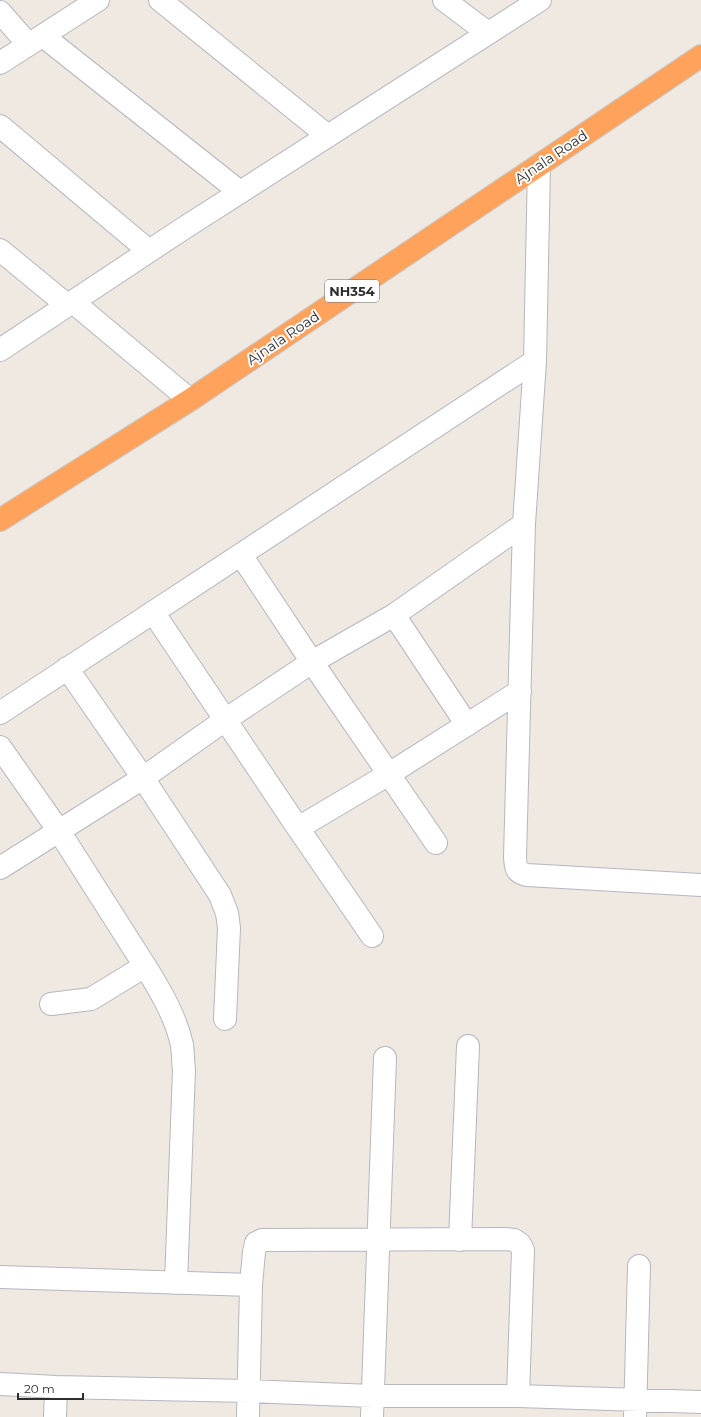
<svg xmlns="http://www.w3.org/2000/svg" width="701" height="1417" font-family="Montserrat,sans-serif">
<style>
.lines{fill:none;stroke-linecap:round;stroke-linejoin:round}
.street-casing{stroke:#b4b7c1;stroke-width:24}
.highway-casing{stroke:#c9c9c9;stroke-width:24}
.street{stroke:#fff;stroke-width:22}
.highway{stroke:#ffa35c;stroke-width:22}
.labels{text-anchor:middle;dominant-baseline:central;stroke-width:4;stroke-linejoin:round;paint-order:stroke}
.shield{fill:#fff;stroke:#6d6d6d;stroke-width:1}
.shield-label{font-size:13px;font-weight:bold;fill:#2e2e2e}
.street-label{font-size:14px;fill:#2e2e2e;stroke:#fff}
</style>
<rect width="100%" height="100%" fill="#efe9e1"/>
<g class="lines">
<defs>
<path id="street" d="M 160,0 L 328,136
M 444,0 L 488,33
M 0,12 L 28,44
M 43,36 L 240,192
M 0,63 L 98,0
M 0,126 L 149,251
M 539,165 L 535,361 L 524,524 L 515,857 C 516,868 515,872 527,875 L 701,885
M 0,250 L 67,305
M 73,302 L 190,400
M 0,350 L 181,230 L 540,0
M 241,555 L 312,662 L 436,843
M 153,612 L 298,828 L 389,774 L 520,691
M 394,615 L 467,725
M 67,668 L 143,778 L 220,895 L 227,913 L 229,928 L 225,1019
M 0,713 L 535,361
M 0,747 L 59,831 L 145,966 C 160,990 176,1017 182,1045 C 183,1053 183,1062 184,1070 L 176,1283
M 298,828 L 372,936
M 0,868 L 143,778 L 225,720 L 312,662 L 394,615 L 524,524
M 51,1004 L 91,999 L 145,966
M 460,1240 L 468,1046
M 0,1277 L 251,1285
M 0,1384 L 56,1387 L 249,1391 L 372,1396 L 518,1396 L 701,1402
M 55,1417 L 56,1387
M 248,1417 L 251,1285 L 254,1252 L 256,1243 L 262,1240 L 505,1239 L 514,1240 L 520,1244 L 523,1250 L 518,1396
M 372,1417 L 385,1058
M 635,1417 L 639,1266"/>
<path id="highway" d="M 0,520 L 190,400 L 701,56"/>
</defs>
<!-- street casing -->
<use href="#street" class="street-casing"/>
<!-- highway casing -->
<use href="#highway" class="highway-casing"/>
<!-- street -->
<use href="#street" class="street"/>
<!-- highway -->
<use href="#highway" class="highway"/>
</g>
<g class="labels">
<!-- shield labels -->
<rect class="shield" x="325" y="280" width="54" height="22" rx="3"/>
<g class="shield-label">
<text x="352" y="291">NH354</text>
</g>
<!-- street labels -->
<g class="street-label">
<text transform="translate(551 157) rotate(-34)">Ajnala Road</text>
<text transform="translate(283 338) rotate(-34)">Ajnala Road</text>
</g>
</g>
<!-- scale -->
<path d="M18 1393v6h65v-6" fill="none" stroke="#2e2e2e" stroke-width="2"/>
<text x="24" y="1393" font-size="12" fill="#2e2e2e" stroke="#ffffff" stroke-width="3" paint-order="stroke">20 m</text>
</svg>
